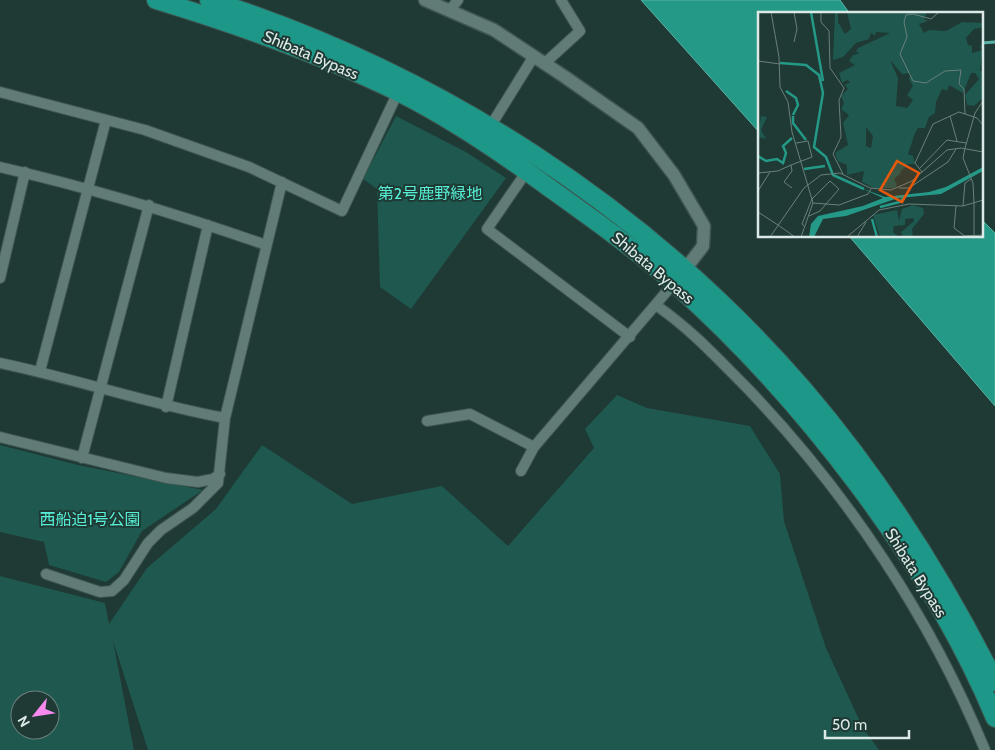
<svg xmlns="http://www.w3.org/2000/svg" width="995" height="750" font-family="Cabin,'Noto Sans JP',sans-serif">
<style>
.green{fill:#1e584e;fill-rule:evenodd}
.water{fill:#249987;stroke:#5bb1a4}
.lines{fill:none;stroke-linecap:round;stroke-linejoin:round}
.stream{stroke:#5bb1a4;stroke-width:3}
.minor-casing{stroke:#3d5550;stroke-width:12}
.tertiary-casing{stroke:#3d5550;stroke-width:15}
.trunk-casing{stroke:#3d5550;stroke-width:20}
.minor{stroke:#617c76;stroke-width:10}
.tertiary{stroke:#617c76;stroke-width:12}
.trunk{stroke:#1d9787;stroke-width:18}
.labels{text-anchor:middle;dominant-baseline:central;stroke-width:4;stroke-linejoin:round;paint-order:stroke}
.street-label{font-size:16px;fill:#dbeae6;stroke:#1f3934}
.park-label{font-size:16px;fill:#57f0d6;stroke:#1f3934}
.inset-river{fill:none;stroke:#249987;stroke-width:2.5}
.inset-road{fill:none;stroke:#6a807b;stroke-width:1}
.view{fill:#e8590c;fill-opacity:0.15;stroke:#e8590c;stroke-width:2.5}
.inset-edge{fill:none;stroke:#dbeae6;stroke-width:2.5}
</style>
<rect width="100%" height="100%" fill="#1f3934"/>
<!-- green -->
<path class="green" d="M 396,116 L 466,152 L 506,178 L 411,309 L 380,287 L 377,189 L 363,179 Z
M 617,395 L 647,408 L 750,426 L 780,474 L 784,521 L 826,648 L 863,728 L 879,750 L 148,750 L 113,641 L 134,750 L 0,750 L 0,576 L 105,603 L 109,624 L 147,568 L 216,509 L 262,445 L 352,504 L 442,486 L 508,546 L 594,448 L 585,429 ZM 20,700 L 50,700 L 50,730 L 20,730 Z
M 0,445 L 78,465 L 203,490 L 142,531 L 119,572 L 106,582 L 49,565 L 44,542 L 0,532 Z"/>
<!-- water -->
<path class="water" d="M 641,0 L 840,0 L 850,14 L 759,14 L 759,132 Z
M 981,219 L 995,233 L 995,406 L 849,236 L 981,236 Z"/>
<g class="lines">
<!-- stream -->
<path class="stream" d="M 981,43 L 995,42"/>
<defs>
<path id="minor" d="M 449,11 L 458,0
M 545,63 L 580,31 L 561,0
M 0,92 L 145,130 L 249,167 L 342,211 L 398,92
M 490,127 L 534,56
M 0,167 C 91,188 178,214 266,245
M 527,171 L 487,229 L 630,337
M 0,278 L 25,172
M 657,306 C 692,330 719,360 749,390 C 848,494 930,617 985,750
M 0,363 C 76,379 149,404 225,418
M 40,371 L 106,120
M 166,407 L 208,225
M 427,421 L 470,414 L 534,447
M 0,437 L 166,478 L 198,482 L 213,479 L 220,474
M 82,458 L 149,205
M 521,471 L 534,447 L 674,283
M 46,574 L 100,592 L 112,591 L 124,580 L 148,543 L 161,530 L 193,508 L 218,483 L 225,418 L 282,182"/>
<path id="tertiary" d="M 425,0 L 494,30 L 565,77 L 638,128 L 674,175 L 704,226 L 703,246 L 680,276"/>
<path id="trunk" d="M 156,0 C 238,25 318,53 396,91 C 451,118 502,153 551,189 C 593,219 635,249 674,283 C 800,395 930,562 995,718
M 209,0 C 437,72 648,209 804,390 C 880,479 943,578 995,682"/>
</defs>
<!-- minor casing -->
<use href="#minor" class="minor-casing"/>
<!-- tertiary casing -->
<use href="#tertiary" class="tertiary-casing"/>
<!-- trunk casing -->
<use href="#trunk" class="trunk-casing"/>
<!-- minor -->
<use href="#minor" class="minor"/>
<!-- tertiary -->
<use href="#tertiary" class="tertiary"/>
<!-- trunk -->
<use href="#trunk" class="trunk"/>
</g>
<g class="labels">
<!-- street labels -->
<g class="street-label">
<text transform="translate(311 55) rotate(23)">Shibata Bypass</text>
<text transform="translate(653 268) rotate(40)">Shibata Bypass</text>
<text transform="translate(916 573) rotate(58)">Shibata Bypass</text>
</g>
<!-- park labels -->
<g class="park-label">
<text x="430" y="193">第2号鹿野緑地</text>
<text x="90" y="519">西船迫1号公園</text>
</g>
</g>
<!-- overview -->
<g transform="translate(758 12)">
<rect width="225" height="225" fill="#1f3934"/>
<path d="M 77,0 L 80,0 L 80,10 L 87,22 L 93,17 L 89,0 L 169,0 L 166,7 L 170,9 L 161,12 L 166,21 L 171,18 L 188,19 L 204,10 L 225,11 L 225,15 L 216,17 L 208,26 L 210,33 L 214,34 L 214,41 L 224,38 L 222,34 L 225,32 L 222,59 L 225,59 L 224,87 L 216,94 L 209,93 L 207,83 L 221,67 L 217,61 L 213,61 L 205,81 L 191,73 L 189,79 L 184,77 L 178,90 L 177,101 L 171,105 L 167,116 L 160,116 L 157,121 L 150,142 L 155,144 L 157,152 L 150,152 L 143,159 L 141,154 L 143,161 L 136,167 L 139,173 L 136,176 L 116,176 L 104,170 L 106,159 L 89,163 L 89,153 L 80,149 L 77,141 L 90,133 L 85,111 L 91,103 L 83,97 L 86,91 L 83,84 L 90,77 L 87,73 L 92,70 L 89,68 L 84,71 L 81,61 L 97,53 L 91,49 L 95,43 L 102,41 L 98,40 L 100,36 L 132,21 L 118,20 L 117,24 L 113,21 L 111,27 L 98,31 L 85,45 L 75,48 ZM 132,48 L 144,62 L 153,61 L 151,67 L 155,74 L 149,83 L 155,88 L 149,96 L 138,94 L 140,66 ZM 108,115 L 115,124 L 113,136 L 108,134 ZM 3,104 L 9,105 L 3,118 L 8,127 L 0,125 ZM 155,193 L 165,196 L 166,202 L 154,217 L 155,225 L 145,225 L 143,220 L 156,209 L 155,206 L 147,207 L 147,213 L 136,214 L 135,220 L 141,225 L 122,225 L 115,203 L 139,198 L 141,209 L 144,197 Z" fill="#1e584e" fill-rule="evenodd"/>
<path d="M 225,155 L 225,159 L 183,182 L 140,186 L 88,204 L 65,207 L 56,225 L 51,225 L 53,212 L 60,204 L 105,194 L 125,186 L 103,176 L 127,185 L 171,180 L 188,175 Z" fill="#249987"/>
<path class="inset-river" d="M 53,0 L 65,69M 22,51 L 48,53 L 61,63 L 65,81 L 56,135 L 68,145 L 75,163 L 106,177M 28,79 L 38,86 L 40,93 L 35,103M 35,104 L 35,111 L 48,128M 0,144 L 8,149 L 19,147 L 25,151 L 28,141 L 25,134 L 34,126M 46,157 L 67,154M 122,195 L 142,190 L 146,185M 114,207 L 119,225"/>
<path class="inset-road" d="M 13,0 L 21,45 L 22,75 L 30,90 L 34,120 L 55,191 L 43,225M 63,0 L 63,10 L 71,19 L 72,56 L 86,76 L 81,88 L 83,125 L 75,142 L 85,162M 181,0 L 173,7 L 155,2 L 148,3 L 146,10 L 149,25 L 142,42 L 155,69 L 168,71 L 187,59 L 203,58 L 201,72 L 206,77 L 207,102M 36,30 L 39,17 L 36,0M 0,49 L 22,52M 192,104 L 199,129M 38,131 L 50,129 L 54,145M 207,136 L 217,101 L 225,89M 207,136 L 205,146 L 215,171 L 216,191M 161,157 L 189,128 L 208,131M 164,160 L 157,151 L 175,112 L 201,100 L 219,106 L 225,113M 0,161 L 20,159 L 33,153M 34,176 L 26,170 L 34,159 L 33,153 L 54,145M 141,176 L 151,176 L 190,150 L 198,137M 0,179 L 12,160M 55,191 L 81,193 L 110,182 L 113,177M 198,194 L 196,216 L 208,225M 205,194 L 207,171 L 213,167M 0,200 L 20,213M 20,213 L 37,225M 46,214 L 44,212 L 54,187 L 72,169 L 81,177 L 62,199 L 51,204M 206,224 L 225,223M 12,225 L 46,176 L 63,163 L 82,161 L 112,176 L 133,178 L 154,169 L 189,138 L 203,136 L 225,140M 89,225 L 121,198 L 151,192 L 205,194 L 225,188M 99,225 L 108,210M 216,225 L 216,191"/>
<path class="view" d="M 139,149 L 161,161 L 144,190 L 122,178 Z"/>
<rect width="225" height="225" class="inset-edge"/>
</g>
<!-- north arrow -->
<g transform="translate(35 715) rotate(240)"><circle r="24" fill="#1f3934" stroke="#6a807b"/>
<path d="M0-4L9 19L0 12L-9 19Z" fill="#f589ee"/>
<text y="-8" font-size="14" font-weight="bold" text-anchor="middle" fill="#dbeae6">N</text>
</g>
<!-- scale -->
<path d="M825 730v8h84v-8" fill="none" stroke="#dbeae6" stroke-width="2.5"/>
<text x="832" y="730" font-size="15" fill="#dbeae6" stroke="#1f3934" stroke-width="4" paint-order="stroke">50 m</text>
</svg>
